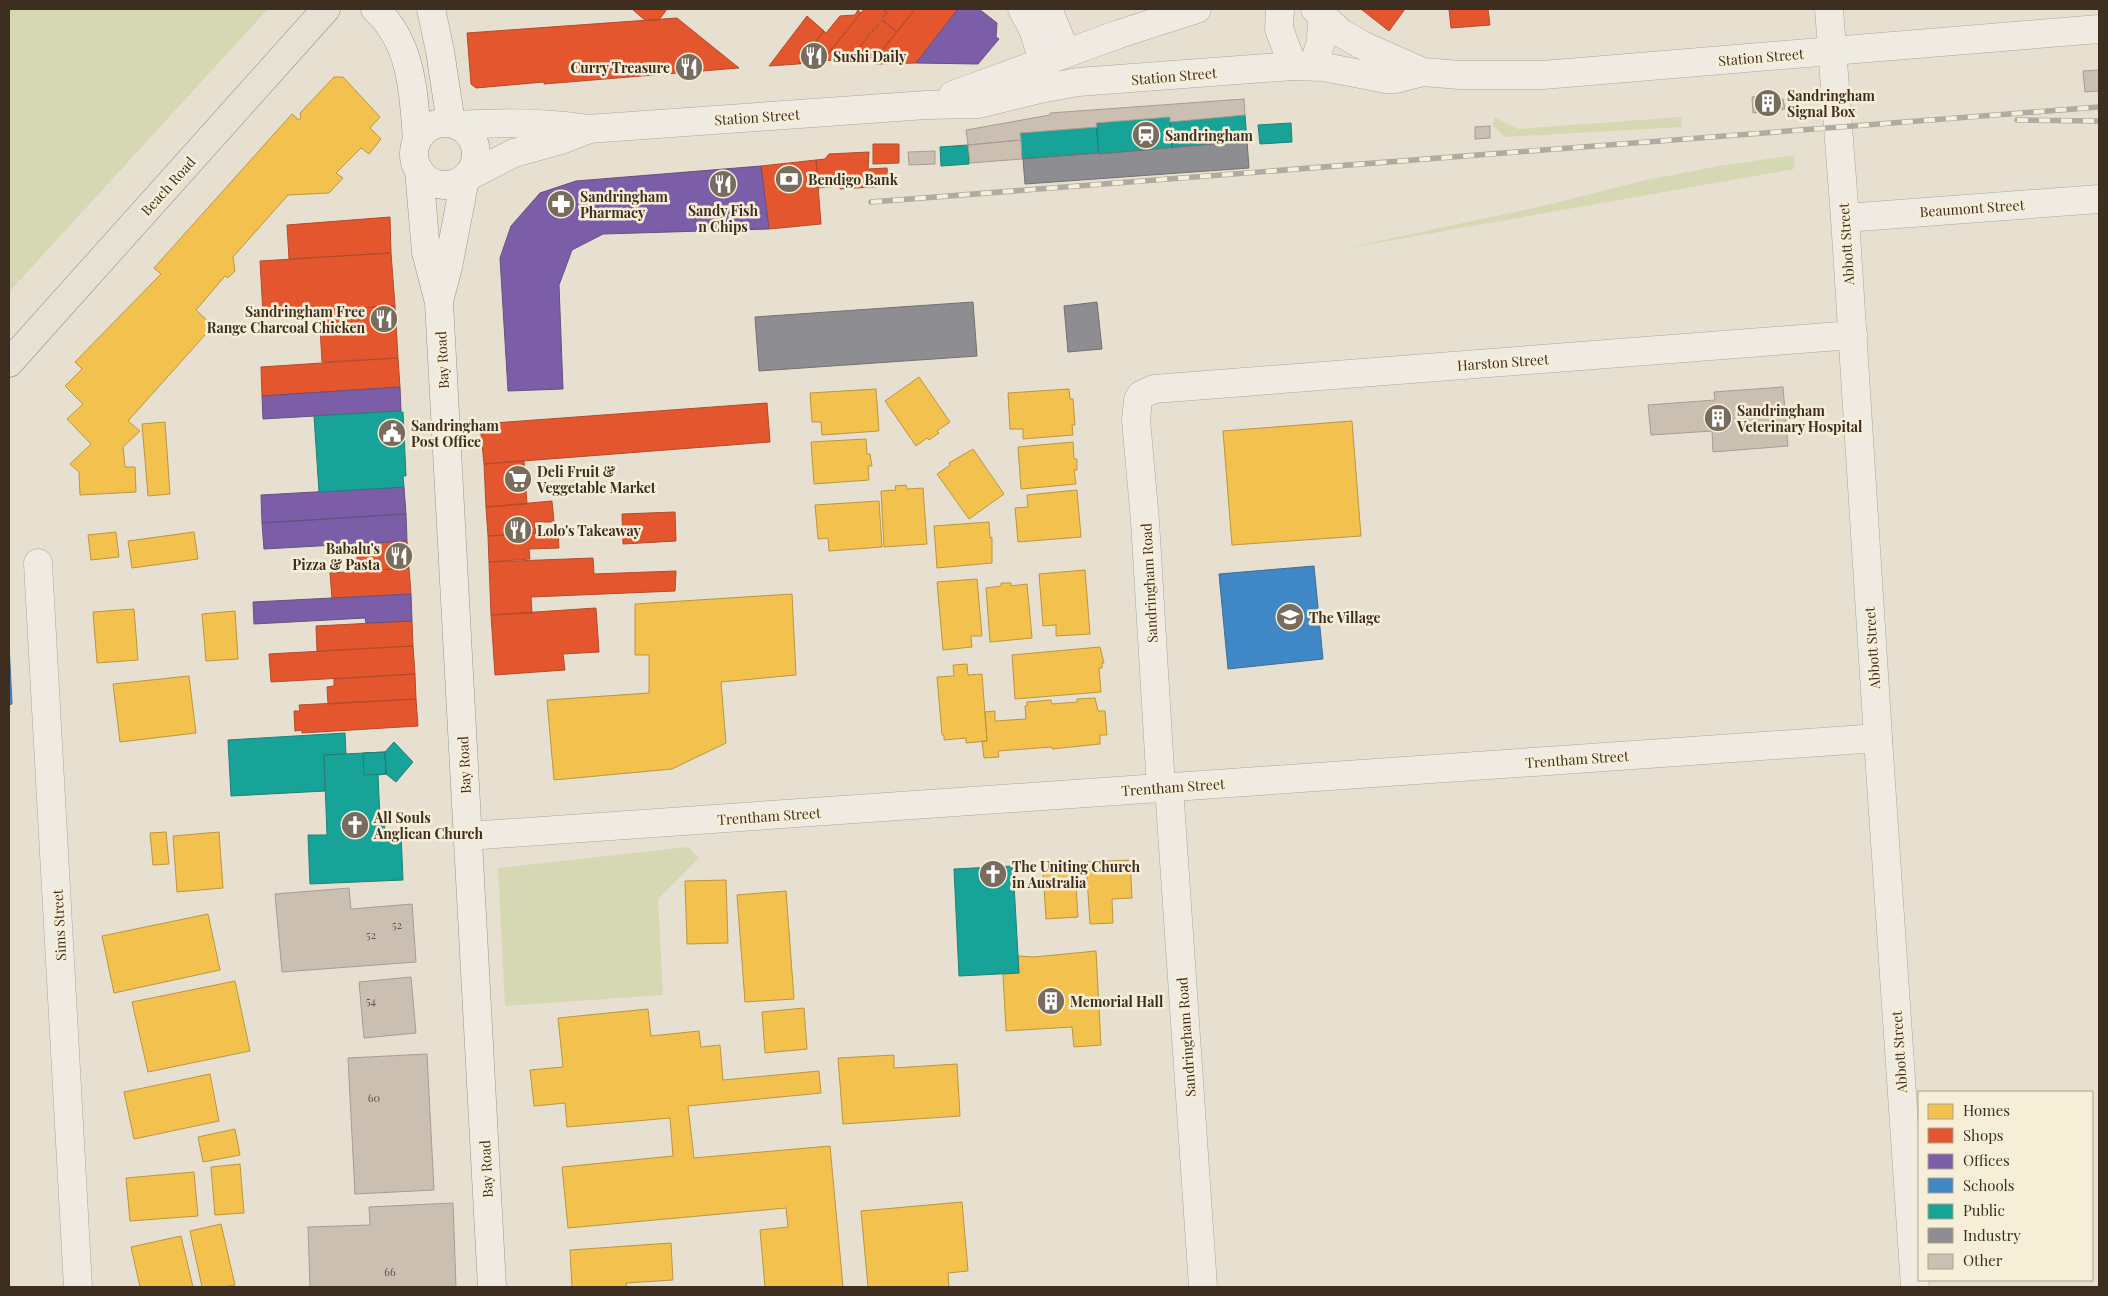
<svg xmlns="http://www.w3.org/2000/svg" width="2108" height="1296" font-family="'Playfair Display',serif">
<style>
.green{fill:#d6d7b3}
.homes{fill:#f2c14e;stroke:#bc9540}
.shops{fill:#e4572e;stroke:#b24b2a}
.offices{fill:#7b5ea7;stroke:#68507e}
.schools{fill:#3f88c5;stroke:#3e6d94}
.public{fill:#17a398;stroke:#228074}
.industry{fill:#8d8d92;stroke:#757070}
.building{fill:#cbbfb2;stroke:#a89c90}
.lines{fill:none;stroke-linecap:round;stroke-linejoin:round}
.minor-casing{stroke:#ada599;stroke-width:29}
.tertiary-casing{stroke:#ada599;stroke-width:29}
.secondary-casing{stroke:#9c958a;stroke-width:29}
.primary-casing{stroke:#928b80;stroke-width:29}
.minor{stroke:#efebe3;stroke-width:28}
.tertiary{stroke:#efebe3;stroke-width:28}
.secondary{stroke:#efebe3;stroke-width:28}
.primary{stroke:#e6e1d4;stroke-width:28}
.rail-casing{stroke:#afaaa2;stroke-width:5.5}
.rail{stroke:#f7eed8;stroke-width:4;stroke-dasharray:11;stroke-linecap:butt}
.labels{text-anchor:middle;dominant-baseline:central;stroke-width:5;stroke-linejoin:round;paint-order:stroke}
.number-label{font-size:11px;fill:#605244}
.poi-label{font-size:14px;font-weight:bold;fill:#3d2e20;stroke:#f7eed8;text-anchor:start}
.street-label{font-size:14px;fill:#3d2e20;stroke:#f7eed8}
</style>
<rect width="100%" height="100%" fill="#e7e0d1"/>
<!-- green -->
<path class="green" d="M 9,9 L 268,9 L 9,292 Z
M 1494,117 L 1518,129 L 1681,117 L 1682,127 L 1505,137 L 1493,126 Z
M 1795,155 L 1794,169 L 1342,249 L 1556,203 L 1641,181 L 1719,166 Z
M 688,847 L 699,858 L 658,899 L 663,995 L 505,1006 L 498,868 Z"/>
<!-- homes -->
<path class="homes" d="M 334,77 L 343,77 L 380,117 L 370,128 L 381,139 L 369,154 L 361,148 L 336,173 L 343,178 L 329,193 L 288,195 L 233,257 L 235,271 L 228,278 L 225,276 L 196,310 L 213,326 L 128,421 L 140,431 L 123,447 L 125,467 L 135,467 L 136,492 L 80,495 L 79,472 L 70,464 L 91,444 L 67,419 L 83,404 L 65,386 L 82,369 L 75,362 L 161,274 L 154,268 L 292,114 L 299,120 L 301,117 L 300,113 Z
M 919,377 L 950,422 L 937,431 L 939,433 L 929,440 L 927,438 L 916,446 L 885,401 Z
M 876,389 L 879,431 L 822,435 L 821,422 L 812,422 L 810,393 Z
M 1069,389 L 1070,399 L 1073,399 L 1075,425 L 1072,425 L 1073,435 L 1023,439 L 1023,429 L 1010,429 L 1008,393 Z
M 1352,421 L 1361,536 L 1232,545 L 1223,431 Z
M 165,422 L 170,494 L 148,496 L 142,424 Z
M 866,439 L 867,454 L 870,454 L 872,466 L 868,466 L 869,480 L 814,484 L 811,442 Z
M 1073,442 L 1074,459 L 1077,459 L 1077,470 L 1074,470 L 1076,484 L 1021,489 L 1018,447 Z
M 973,449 L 1004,494 L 969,519 L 937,474 L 950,465 L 949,463 Z
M 906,485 L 907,489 L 923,488 L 927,544 L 884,547 L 881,491 L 896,490 L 895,486 Z
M 1077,490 L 1081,537 L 1018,542 L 1015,508 L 1028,507 L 1027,495 Z
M 879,501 L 882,547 L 829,551 L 828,538 L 818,539 L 815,505 Z
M 989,522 L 990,538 L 992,537 L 992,563 L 937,568 L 934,526 Z
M 116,532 L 119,557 L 91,560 L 88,535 Z
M 194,532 L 198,559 L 132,568 L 128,541 Z
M 1085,570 L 1090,634 L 1056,636 L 1056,625 L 1043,626 L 1039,574 Z
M 977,579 L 982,636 L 971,636 L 972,647 L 943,650 L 937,582 Z
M 1001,583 L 1011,583 L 1011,586 L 1027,584 L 1032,638 L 990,642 L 986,588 L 1001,586 Z
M 792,594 L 796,675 L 721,682 L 726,743 L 672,769 L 554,780 L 547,700 L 649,693 L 649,655 L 635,655 L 635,604 Z
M 134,609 L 138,660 L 97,663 L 93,612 Z
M 235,611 L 238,659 L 206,661 L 202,614 Z
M 1100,647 L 1104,663 L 1102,663 L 1102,668 L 1099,668 L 1101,692 L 1015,699 L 1012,655 Z
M 967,664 L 968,675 L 982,674 L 987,741 L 966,743 L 966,738 L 944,740 L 944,735 L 942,735 L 937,677 L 954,676 L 953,665 Z
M 189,676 L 196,733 L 120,742 L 113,684 Z
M 1095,698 L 1098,711 L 1105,711 L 1107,735 L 1100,735 L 1100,744 L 1052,749 L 1052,747 L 998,751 L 999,757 L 984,758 L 982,741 L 987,741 L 985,712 L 995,711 L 995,721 L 1026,719 L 1025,706 L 1027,706 L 1027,702 L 1051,700 L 1052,704 L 1077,702 L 1077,699 Z
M 166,832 L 169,864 L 153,865 L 150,833 Z
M 219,832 L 223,888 L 177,892 L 173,836 Z
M 1130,860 L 1132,898 L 1112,899 L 1113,923 L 1090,924 L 1086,862 Z
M 1075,869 L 1078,917 L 1046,919 L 1043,871 Z
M 726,880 L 728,943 L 687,944 L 685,881 Z
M 786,891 L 794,999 L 745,1002 L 737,895 Z
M 208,914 L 220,970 L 114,993 L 102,936 Z
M 1096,951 L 1101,1045 L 1074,1047 L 1072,1027 L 1006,1031 L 1003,974 L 1019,973 L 1018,956 L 1034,957 Z
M 235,981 L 250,1051 L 148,1072 L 132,1002 Z
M 804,1008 L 807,1049 L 765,1053 L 762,1012 Z
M 648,1009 L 651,1036 L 699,1031 L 701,1047 L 720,1045 L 723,1080 L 819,1071 L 821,1093 L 688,1106 L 694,1158 L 830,1146 L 843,1287 L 765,1287 L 760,1230 L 788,1227 L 786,1208 L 568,1228 L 562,1167 L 673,1156 L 670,1118 L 567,1127 L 565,1103 L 534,1106 L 530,1070 L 563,1067 L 558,1018 Z
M 894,1055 L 894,1068 L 957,1064 L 960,1116 L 843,1124 L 838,1058 Z
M 210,1074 L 219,1121 L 134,1139 L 124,1092 Z
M 235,1129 L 240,1155 L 203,1162 L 198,1137 Z
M 240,1164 L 244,1213 L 215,1215 L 211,1167 Z
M 194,1172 L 198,1216 L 130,1221 L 126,1178 Z
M 962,1202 L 968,1271 L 948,1273 L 949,1287 L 868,1287 L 861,1211 Z
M 221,1224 L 235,1285 L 223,1287 L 202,1287 L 190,1231 Z
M 181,1236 L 193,1287 L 140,1287 L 131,1247 Z
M 671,1243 L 673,1280 L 626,1283 L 627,1287 L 572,1287 L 570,1250 Z"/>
<!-- shops -->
<path class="shops" d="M 632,9 L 667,9 L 659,20 L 646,21 Z
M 864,9 L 882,9 L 887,12 L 850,59 L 822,61 Z
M 882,9 L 915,9 L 897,32 L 882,20 L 887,12 Z
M 915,9 L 958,9 L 916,63 L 875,64 L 873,61 Z
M 1361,9 L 1405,9 L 1389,31 Z
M 1449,9 L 1488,9 L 1490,25 L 1451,28 Z
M 858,10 L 861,13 L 822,61 L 798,64 L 824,31 L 826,33 L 840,16 L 855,15 Z
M 807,16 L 824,31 L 798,64 L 769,66 Z
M 677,18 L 739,68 L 544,84 L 544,82 L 476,88 L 471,84 L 467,33 Z
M 882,20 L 897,32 L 876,58 L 850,59 Z
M 873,144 L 899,144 L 899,163 L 873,164 Z
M 869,152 L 868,169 L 887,168 L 889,186 L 840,189 L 840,186 L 818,188 L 816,160 L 825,159 L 829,154 Z
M 816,160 L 821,224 L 769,229 L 761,166 Z
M 390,217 L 391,253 L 289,259 L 287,225 Z
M 391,253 L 395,306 L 263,314 L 260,261 Z
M 395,306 L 398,358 L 322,362 L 319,310 Z
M 398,358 L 400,387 L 262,396 L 261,367 Z
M 767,403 L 770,442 L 484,464 L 480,424 Z
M 524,461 L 527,504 L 486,507 L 484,464 Z
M 552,501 L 554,522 L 534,522 L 536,533 L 488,536 L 486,507 Z
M 675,512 L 676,541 L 623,544 L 622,514 Z
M 558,532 L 559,548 L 529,549 L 530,559 L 489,562 L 488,536 Z
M 407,541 L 409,568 L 358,571 L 356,544 Z
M 593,558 L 594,574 L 676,571 L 675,591 L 531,597 L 532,613 L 491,615 L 489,562 Z
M 409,568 L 411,594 L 332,599 L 330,573 Z
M 596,608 L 599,652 L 563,654 L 565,670 L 495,675 L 491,615 Z
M 412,621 L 413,646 L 317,651 L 316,626 Z
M 413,646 L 415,674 L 271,682 L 269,654 Z
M 415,674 L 416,699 L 328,704 L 327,687 L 334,686 L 334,679 Z
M 416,699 L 418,726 L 302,733 L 302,730 L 295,731 L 294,711 L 300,711 L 299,705 Z"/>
<!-- offices -->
<path class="offices" d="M 958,9 L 979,9 L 997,23 L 996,37 L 999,39 L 978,64 L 916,63 Z
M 761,166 L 769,229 L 603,234 L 572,250 L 559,285 L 563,389 L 508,391 L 500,258 L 511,226 L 540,193 L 576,181 Z
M 400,387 L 401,411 L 263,419 L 262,396 Z
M 404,487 L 406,514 L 262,523 L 261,495 Z
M 406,514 L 407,541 L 264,549 L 262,523 Z
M 411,594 L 412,621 L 366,623 L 365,618 L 254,624 L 253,602 Z"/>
<!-- schools -->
<path class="schools" d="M 1314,566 L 1323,659 L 1228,669 L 1219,574 Z
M 9,643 L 12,704 L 9,705 Z"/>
<!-- public -->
<path class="public" d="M 1245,115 L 1247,141 L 1172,148 L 1170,122 Z
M 1170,117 L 1172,148 L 1099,154 L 1096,123 Z
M 1291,123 L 1292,142 L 1260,144 L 1258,125 Z
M 1097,127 L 1098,153 L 1022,159 L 1020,133 Z
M 968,145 L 969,164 L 941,166 L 940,147 Z
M 401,411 L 400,412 L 403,412 L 406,476 L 403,476 L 404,487 L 319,492 L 314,416 Z
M 345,733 L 346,754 L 324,755 L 325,791 L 231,796 L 228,740 Z
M 394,742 L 413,762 L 396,782 L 386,774 L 385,752 Z
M 385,752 L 386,774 L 378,775 L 380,818 L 384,817 L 385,833 L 401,833 L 403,880 L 310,884 L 308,835 L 327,835 L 324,755 Z
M 385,752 L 386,774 L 364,775 L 363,753 Z
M 1013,866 L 1019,973 L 959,976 L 954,869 Z"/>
<!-- industry -->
<path class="industry" d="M 1247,141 L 1249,168 L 1025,184 L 1023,159 L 1098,153 L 1099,154 Z
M 973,302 L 977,356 L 759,371 L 755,317 Z
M 1097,302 L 1102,349 L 1068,352 L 1064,306 Z"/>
<!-- building -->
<path class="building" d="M 2099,70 L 2099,91 L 2085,92 L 2083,71 Z
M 1762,96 L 1763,101 L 1783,99 L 1785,109 L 1753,113 L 1752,97 Z
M 1244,99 L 1245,115 L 1170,122 L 1170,117 L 1096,123 L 1097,127 L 1020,133 L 1021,140 L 968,145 L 966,130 L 1050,115 L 1050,113 Z
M 1490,126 L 1490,138 L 1475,139 L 1475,127 Z
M 1021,140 L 1022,159 L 970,163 L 968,145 Z
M 935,151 L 935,164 L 909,165 L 908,152 Z
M 1783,387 L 1788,446 L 1713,452 L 1712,431 L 1651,435 L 1648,405 L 1715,400 L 1714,392 Z
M 349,888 L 351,909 L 412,904 L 416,962 L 282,972 L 275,894 Z
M 411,977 L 416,1033 L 364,1038 L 359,982 Z
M 427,1054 L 434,1190 L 355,1194 L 348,1058 Z
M 453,1203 L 456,1287 L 310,1287 L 308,1227 L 370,1225 L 369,1207 Z"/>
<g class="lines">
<defs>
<path id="minor" d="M 1022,9 L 1033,29 L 1043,61
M 1048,9 L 1066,53
M 1280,9 L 1279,29 L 1293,66
M 1832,51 L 2099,29
M 1845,218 L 2099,199
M 38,563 L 78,1287
M 1169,787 L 1203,1287
M 1161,788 L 1145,521 L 1136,420 L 1138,400 L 1141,395 L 1154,389 L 1853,335
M 468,836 L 1878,738"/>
<path id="tertiary" d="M 1315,9 L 1341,33 L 1364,46 L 1423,72 L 1460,75 L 1543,75 L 1832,51
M 1829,9 L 1845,218 L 1878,738 L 1915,1287
M 1313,66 L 1321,42 L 1322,15
M 953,95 L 1119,34 L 1197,9
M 457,125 C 502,122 544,122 588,129 L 926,105 L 979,104 L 1040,89 L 1078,82 L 1293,66 L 1324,67 L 1386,79 L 1396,79 L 1423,72
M 467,177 L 514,153 L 561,140 L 587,130"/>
<path id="secondary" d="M 375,9 C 412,42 414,94 417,141
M 431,9 L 440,51 L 451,123
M414 154a31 31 0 1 1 62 0a31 31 0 1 1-62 0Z
M 419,170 L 426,252 L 439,302 L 492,1287
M 439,301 L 448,267 L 465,179"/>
<path id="primary" d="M 9,363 L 326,9"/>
</defs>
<!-- minor casing -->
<use href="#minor" class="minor-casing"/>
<!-- tertiary casing -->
<use href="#tertiary" class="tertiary-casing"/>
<!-- secondary casing -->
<use href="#secondary" class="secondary-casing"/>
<!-- primary casing -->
<use href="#primary" class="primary-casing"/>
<!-- minor -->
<use href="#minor" class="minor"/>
<!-- tertiary -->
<use href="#tertiary" class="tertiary"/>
<!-- secondary -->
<use href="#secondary" class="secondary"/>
<!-- primary -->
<use href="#primary" class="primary"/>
<defs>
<path id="rail" d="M 2017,120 L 2099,121
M 871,202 L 2099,107"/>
</defs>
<!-- rail casing -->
<use href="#rail" class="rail-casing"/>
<!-- rail -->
<use href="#rail" class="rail"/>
</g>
<!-- icons -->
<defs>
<symbol id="restaurant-disc" viewBox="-11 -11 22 22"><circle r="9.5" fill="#786c5e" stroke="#f7eed8"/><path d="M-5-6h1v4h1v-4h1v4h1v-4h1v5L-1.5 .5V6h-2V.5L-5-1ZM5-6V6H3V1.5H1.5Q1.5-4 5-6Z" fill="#fff"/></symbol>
<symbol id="building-disc" viewBox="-11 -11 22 22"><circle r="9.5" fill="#786c5e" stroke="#f7eed8"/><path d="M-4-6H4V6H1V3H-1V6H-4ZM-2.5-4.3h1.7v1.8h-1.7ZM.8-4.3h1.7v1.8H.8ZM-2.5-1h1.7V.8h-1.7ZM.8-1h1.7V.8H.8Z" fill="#fff"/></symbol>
<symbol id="station-disc" viewBox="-11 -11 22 22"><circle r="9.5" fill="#786c5e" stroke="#f7eed8"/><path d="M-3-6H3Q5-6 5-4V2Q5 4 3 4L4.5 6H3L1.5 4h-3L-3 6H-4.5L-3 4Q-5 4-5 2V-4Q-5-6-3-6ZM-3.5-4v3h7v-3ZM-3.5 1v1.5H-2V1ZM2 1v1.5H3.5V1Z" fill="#fff"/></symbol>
<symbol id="bank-disc" viewBox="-11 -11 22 22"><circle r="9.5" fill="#786c5e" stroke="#f7eed8"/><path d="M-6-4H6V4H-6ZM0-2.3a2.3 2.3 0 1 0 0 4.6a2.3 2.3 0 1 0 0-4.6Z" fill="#fff"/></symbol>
<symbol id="pharmacy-disc" viewBox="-11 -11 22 22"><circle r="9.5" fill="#786c5e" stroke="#f7eed8"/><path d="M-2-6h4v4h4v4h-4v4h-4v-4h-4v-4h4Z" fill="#fff"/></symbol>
<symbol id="civic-disc" viewBox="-11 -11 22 22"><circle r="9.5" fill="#786c5e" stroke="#f7eed8"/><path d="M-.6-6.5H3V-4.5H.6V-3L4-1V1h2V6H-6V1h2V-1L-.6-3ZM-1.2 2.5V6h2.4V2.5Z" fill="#fff"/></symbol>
<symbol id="supermarket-disc" viewBox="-11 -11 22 22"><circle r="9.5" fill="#786c5e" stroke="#f7eed8"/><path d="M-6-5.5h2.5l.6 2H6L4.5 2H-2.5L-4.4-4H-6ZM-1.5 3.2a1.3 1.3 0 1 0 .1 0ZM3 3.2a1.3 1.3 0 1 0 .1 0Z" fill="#fff"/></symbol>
<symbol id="school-disc" viewBox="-11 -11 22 22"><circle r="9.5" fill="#786c5e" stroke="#f7eed8"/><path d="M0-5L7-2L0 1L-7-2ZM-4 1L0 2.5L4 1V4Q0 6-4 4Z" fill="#fff"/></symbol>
<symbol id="church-disc" viewBox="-11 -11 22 22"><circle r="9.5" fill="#786c5e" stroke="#f7eed8"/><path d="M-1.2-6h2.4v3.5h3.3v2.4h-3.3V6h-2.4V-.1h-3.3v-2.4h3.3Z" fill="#fff"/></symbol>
</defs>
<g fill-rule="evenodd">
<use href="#restaurant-disc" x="798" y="40" width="32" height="32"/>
<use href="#restaurant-disc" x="673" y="51" width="32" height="32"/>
<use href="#building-disc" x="1752" y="87" width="32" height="32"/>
<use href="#station-disc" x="1130" y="119" width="32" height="32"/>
<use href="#bank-disc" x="773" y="163" width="32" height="32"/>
<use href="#restaurant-disc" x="707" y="168" width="32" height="32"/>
<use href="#pharmacy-disc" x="545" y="188" width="32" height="32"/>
<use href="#restaurant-disc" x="368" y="303" width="32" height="32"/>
<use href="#building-disc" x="1702" y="402" width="32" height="32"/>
<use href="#civic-disc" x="376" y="417" width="32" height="32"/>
<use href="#supermarket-disc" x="502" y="463" width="32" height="32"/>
<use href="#restaurant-disc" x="502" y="514" width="32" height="32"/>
<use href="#restaurant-disc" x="383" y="540" width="32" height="32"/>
<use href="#school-disc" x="1274" y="601" width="32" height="32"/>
<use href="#church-disc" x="339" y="809" width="32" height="32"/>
<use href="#church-disc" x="977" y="858" width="32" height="32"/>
<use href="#building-disc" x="1035" y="985" width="32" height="32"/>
</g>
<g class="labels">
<!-- number labels -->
<g class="number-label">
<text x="397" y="924">52</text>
<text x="371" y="934">52</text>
<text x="371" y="1000">54</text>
<text x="374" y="1097">60</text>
<text x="390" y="1271">66</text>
</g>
<!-- poi labels -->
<g class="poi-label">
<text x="833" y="56">Sushi Daily</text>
<text x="670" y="67" text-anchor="end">Curry Treasure</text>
<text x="1787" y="95">Sandringham<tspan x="1787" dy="16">Signal Box</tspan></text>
<text x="1165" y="135">Sandringham</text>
<text x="808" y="179">Bendigo Bank</text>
<text x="580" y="196">Sandringham<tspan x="580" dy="16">Pharmacy</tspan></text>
<text x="723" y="210" text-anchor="middle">Sandy Fish<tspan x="723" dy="16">n Chips</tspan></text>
<text x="365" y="311" text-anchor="end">Sandringham Free<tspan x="365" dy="16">Range Charcoal Chicken</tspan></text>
<text x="1737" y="410">Sandringham<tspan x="1737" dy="16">Veterinary Hospital</tspan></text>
<text x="411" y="425">Sandringham<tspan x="411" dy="16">Post Office</tspan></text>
<text x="537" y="471">Deli Fruit &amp;<tspan x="537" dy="16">Veggetable Market</tspan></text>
<text x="537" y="530">Lolo's Takeaway</text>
<text x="380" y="548" text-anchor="end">Babalu's<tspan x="380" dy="16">Pizza &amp; Pasta</tspan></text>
<text x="1309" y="617">The Village</text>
<text x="374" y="817">All Souls<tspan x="374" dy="16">Anglican Church</tspan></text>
<text x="1012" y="866">The Uniting Church<tspan x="1012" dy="16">in Australia</tspan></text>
<text x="1070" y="1001">Memorial Hall</text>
</g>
<!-- street labels -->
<g class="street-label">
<text transform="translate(1761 57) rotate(-5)">Station Street</text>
<text transform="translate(1174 76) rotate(-5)">Station Street</text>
<text transform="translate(757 117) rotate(-4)">Station Street</text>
<text transform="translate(168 186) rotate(-48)">Beach Road</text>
<text transform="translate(1972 208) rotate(-4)">Beaumont Street</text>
<text transform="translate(1846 244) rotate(-94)">Abbott Street</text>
<text transform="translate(442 360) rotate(-93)">Bay Road</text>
<text transform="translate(1503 362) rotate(-4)">Harston Street</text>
<text transform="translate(1149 583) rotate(-93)">Sandringham Road</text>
<text transform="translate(1872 648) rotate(-94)">Abbott Street</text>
<text transform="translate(1577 759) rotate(-4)">Trentham Street</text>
<text transform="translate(464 765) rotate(-93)">Bay Road</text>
<text transform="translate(1173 787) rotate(-4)">Trentham Street</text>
<text transform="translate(769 816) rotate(-4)">Trentham Street</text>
<text transform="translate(59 925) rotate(-93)">Sims Street</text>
<text transform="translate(1186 1037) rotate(-94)">Sandringham Road</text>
<text transform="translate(1899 1052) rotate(-94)">Abbott Street</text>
<text transform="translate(486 1169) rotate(-93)">Bay Road</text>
</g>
</g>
<!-- border -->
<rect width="2108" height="1296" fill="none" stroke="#3d2e20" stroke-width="20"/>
<!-- legend -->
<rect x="1918" y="1091" width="175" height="190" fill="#f7eed8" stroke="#ada18e"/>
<rect x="1928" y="1104" width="25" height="15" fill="#f2c14e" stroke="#ada18e"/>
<text x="1963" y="1116" font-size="15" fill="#3d2e20">Homes</text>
<rect x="1928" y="1128" width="25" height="15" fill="#e4572e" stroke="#ada18e"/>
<text x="1963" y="1141" font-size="15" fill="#3d2e20">Shops</text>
<rect x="1928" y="1154" width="25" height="15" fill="#7b5ea7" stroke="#ada18e"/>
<text x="1963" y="1166" font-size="15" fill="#3d2e20">Offices</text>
<rect x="1928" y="1178" width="25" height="15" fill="#3f88c5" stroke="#ada18e"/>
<text x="1963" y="1191" font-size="15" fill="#3d2e20">Schools</text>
<rect x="1928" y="1204" width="25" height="15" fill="#17a398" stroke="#ada18e"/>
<text x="1963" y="1216" font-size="15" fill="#3d2e20">Public</text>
<rect x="1928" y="1228" width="25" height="15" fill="#8d8d92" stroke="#ada18e"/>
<text x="1963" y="1241" font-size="15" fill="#3d2e20">Industry</text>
<rect x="1928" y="1254" width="25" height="15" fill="#cbbfb2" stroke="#ada18e"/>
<text x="1963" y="1266" font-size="15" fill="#3d2e20">Other</text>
</svg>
